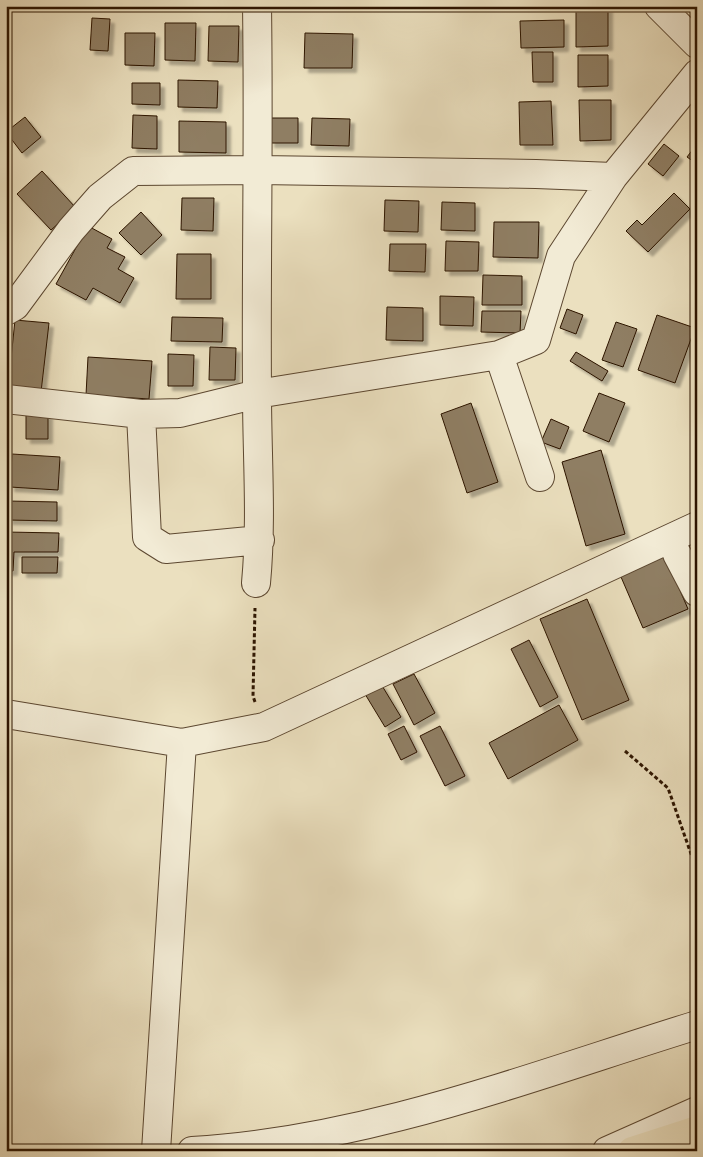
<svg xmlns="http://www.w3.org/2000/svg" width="703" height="1157" font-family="'IM FELL English',serif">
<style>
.building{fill:#8f7e63;stroke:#2c1400;filter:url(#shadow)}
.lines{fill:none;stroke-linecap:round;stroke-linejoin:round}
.minor-casing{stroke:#5c4730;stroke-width:30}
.highway-casing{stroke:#2c1400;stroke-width:30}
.path{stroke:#2c1400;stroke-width:3;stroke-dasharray:4 2.5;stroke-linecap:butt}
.minor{stroke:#f2ebd5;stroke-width:28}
.highway{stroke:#ebe0bf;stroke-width:28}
</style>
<defs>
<filter id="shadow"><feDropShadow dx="4.5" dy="4.5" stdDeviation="1" flood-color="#0004"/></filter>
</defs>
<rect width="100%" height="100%" fill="#ebe0bf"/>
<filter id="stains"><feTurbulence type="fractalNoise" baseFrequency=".004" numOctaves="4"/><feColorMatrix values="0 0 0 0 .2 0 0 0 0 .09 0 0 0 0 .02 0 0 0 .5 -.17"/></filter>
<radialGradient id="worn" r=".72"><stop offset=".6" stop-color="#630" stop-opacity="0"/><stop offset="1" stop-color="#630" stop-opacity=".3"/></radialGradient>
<!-- building -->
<path class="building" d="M 608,6 L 608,46 L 576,47 L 576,7 Z
M 92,18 L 110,19 L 108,51 L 90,50 Z
M 564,20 L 564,47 L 521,48 L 520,21 Z
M 165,23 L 196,23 L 195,61 L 165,60 Z
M 209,26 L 239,26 L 238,62 L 208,61 Z
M 125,33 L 155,33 L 154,66 L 125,65 Z
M 305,33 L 353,34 L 352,68 L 304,68 Z
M 532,52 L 553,52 L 553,82 L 533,82 Z
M 578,55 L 608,55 L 608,86 L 578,87 Z
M 178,80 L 218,81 L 217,108 L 178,107 Z
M 132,83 L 160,83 L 160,105 L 132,104 Z
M 579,100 L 611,100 L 611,140 L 580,141 Z
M 551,101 L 553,145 L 520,145 L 519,102 Z
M 133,115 L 157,116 L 157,149 L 132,148 Z
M 25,117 L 41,137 L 22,153 L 6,132 Z
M 271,118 L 298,118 L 298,143 L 270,143 Z
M 312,118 L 350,119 L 349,146 L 311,145 Z
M 179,121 L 226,122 L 226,153 L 179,152 Z
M 664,144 L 679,156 L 663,176 L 648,164 Z
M 697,144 L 697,164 L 687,157 Z
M 42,171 L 76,208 L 51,230 L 17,194 Z
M 674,193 L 690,209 L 648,252 L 626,231 L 637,220 L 642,225 Z
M 182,198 L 214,198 L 213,231 L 181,230 Z
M 385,200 L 419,201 L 418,232 L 384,231 Z
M 442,202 L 475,203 L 475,231 L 441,230 Z
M 141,212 L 162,235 L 141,255 L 119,233 Z
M 494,222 L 539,222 L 538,258 L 493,257 Z
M 88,226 L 112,239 L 107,248 L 125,257 L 118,269 L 134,278 L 120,303 L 93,288 L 86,300 L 56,284 Z
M 446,241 L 479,242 L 478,271 L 445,271 Z
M 390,244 L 426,244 L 425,272 L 389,271 Z
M 177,254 L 211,254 L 211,299 L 176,299 Z
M 483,275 L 522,276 L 522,305 L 482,305 Z
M 440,296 L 474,297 L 473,326 L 440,325 Z
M 387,307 L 423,308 L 423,341 L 386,340 Z
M 567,309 L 583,315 L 576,334 L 560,328 Z
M 482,311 L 521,311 L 520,333 L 481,332 Z
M 657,315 L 695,328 L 675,383 L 638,370 Z
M 172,317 L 223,318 L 222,342 L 171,341 Z
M 15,320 L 49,323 L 41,392 L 8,388 Z
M 616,322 L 637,329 L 623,367 L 602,360 Z
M 210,347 L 236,348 L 235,380 L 209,380 Z
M 576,352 L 608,371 L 602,381 L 570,361 Z
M 168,354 L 194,355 L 193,386 L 168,386 Z
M 88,357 L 152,361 L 149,399 L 86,395 Z
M 599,393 L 625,403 L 609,442 L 583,431 Z
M 471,403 L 498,482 L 467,493 L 441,414 Z
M 26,414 L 48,414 L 48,439 L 26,439 Z
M 551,419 L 569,427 L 560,449 L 541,442 Z
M 601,450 L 625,534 L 586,546 L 562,462 Z
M 12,454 L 60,457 L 58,490 L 10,487 Z
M 8,501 L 57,502 L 57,521 L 8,520 Z
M 6,532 L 59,533 L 58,552 L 14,552 L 13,571 L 6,571 Z
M 663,551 L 688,609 L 643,628 L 618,570 Z
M 22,557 L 58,557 L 57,573 L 22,573 Z
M 587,599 L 629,700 L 582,720 L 540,619 Z
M 529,640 L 558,697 L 540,707 L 511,649 Z
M 414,674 L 435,713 L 414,725 L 393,684 Z
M 381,684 L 401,717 L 385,727 L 365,694 Z
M 559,705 L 578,740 L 508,779 L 489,743 Z
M 404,726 L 417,752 L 401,760 L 388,734 Z
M 440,726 L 465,776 L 445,786 L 420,736 Z"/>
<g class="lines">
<defs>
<path id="minor" d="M 659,6 L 697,44
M 6,311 L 15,306 L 71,230 L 100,197 L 133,171 L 259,170 L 536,174 L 613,177
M 499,355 L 540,477
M 6,399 L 141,414 L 180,413 L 257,394 L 499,355 L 536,340 L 561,256 L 613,177 L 697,74
M 141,414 L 147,537 L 166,549 L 260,540
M 677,554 L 697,592
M 256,583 C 262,519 257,457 257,393 C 256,264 259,135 257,6
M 6,714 L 182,743 L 264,727 L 697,526
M 156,1151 L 182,743
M 192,1151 C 366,1141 532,1076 697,1025
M 607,1151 L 697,1111"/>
<path id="highway" d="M 632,1151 L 697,1130"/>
</defs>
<!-- minor casing -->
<use href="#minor" class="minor-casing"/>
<!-- highway casing -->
<use href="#highway" class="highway-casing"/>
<!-- path -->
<path class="path" d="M 255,702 L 253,696 L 255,608
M 625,751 L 668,788 L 697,871"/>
<!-- minor -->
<use href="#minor" class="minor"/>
<!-- highway -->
<use href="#highway" class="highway"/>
</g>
<!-- margin -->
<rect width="703" height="1157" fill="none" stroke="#ebe0bf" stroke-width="25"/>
<rect x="8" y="8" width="688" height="1142" fill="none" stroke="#2c1400" stroke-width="2.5"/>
<rect x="12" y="12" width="678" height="1132" fill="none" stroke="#2c1400"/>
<rect width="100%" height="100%" filter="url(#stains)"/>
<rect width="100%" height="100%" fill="url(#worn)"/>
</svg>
